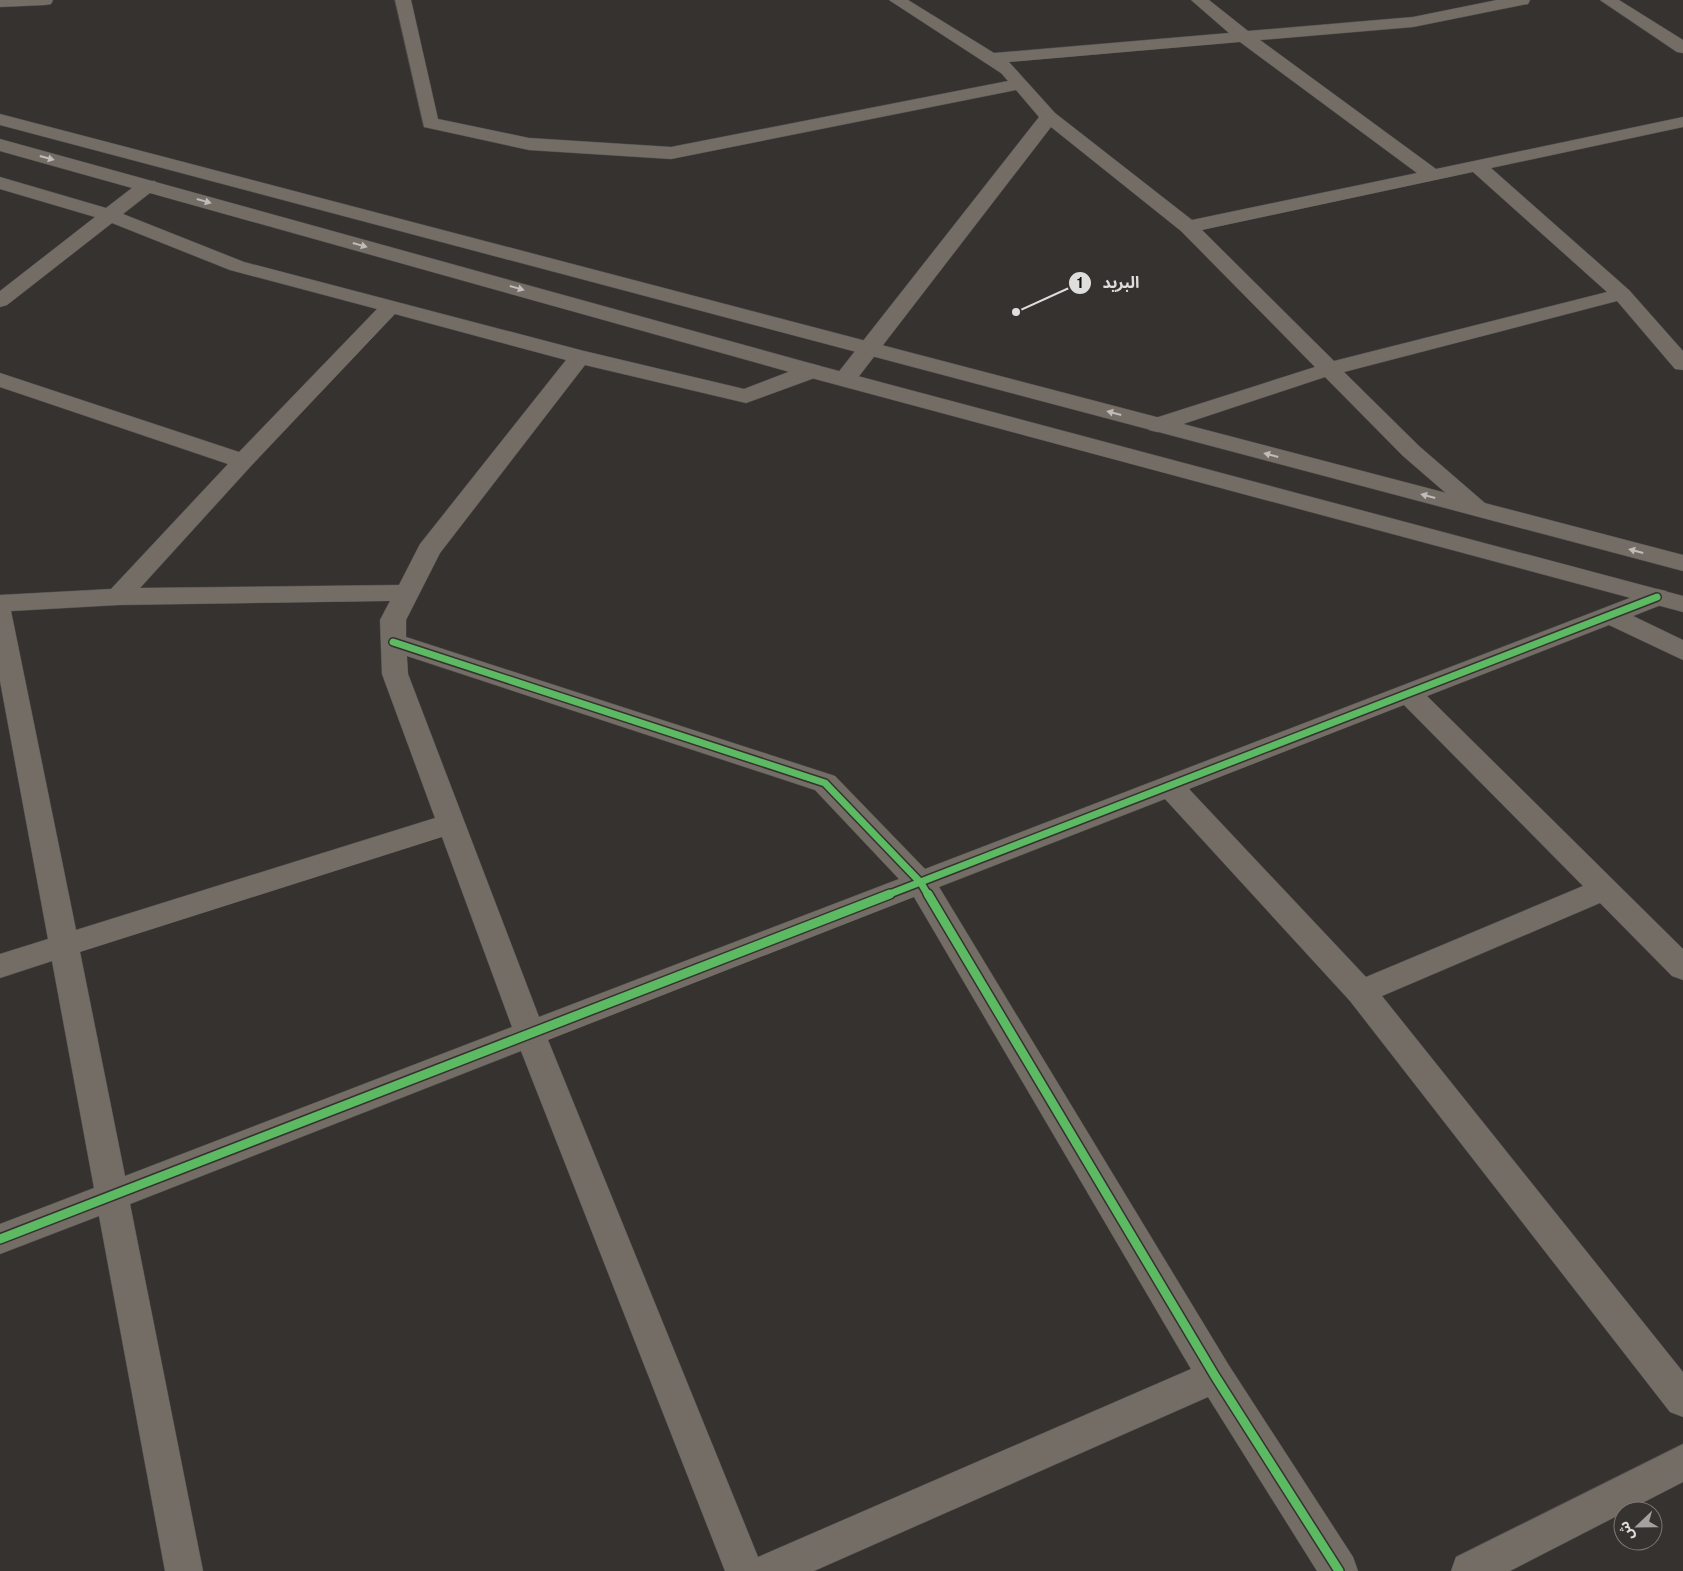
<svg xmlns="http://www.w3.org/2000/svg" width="1683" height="1571" font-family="'Public Sans','Noto Sans Arabic',sans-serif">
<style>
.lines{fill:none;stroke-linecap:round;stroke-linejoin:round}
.street-casing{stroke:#504e4c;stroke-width:1}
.primary-casing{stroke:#504e4c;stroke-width:1}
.street{fill:#736d66;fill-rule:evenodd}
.primary{fill:#746d66;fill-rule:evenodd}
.cycleway-far1-casing{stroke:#36322f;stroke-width:10}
.cycleway-casing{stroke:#36322f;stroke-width:12}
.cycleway-far1{stroke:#5cba63;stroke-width:7}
.cycleway{stroke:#5cba63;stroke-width:9}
.oneway{fill:#c0bcb9}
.leader{fill:none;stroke:#e0dedc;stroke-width:2}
.callout-dot{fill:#e0dedc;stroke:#36322f;stroke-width:2}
.mark-label{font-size:15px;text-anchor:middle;font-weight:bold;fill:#111}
.callout-label{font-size:16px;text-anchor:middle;font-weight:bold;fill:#e0dedc;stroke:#36322f;stroke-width:5;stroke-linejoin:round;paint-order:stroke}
</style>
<rect width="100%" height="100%" fill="#353230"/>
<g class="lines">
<defs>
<path id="street" d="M 0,0 L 53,0 L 51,4 L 45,5 L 0,7 Z
M 395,0 L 411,0 L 438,119 L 529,138 L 671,147 L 1008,81 L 1001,73 L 889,0 L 908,0 L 994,53 L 1229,33 L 1191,0 L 1209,0 L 1248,31 L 1413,17 L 1497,0 L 1530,0 L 1528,4 L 1522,5 L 1413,27 L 1260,40 L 1436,169 L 1683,117 L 1683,127 L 1491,168 L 1629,290 L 1683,351 L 1683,370 L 1675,369 L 1617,301 L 1344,372 L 1419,446 L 1486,504 L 1490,509 L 1486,514 L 1478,516 L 1470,514 L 1403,456 L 1325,377 L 1165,430 L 1157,432 L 1149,430 L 1146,425 L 1149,420 L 1315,367 L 1181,231 L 1051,127 L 853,384 L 845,386 L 837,384 L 834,379 L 837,374 L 1039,117 L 1016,90 L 671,159 L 529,150 L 424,127 ZM 1240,42 L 1417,173 L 1192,220 L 1055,113 L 1009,62 ZM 1473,172 L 1607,292 L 1334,361 L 1202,230 Z
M 1600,0 L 1619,0 L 1683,40 L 1683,53 L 1677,52 Z
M 0,177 L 106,208 L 141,181 L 155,181 L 158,185 L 155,189 L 123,214 L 244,262 L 584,351 L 744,389 L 804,366 L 812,364 L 820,366 L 823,371 L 820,376 L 746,403 L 585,365 L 440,553 L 406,620 L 406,637 L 835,776 L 925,869 L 1648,591 L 1657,589 L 1666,591 L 1669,597 L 1666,603 L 1633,616 L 1683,640 L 1683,660 L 1609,625 L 1427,696 L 1683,949 L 1683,980 L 1672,976 L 1600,903 L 1382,996 L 1683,1372 L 1683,1417 L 1670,1412 L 1350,1001 L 1165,799 L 939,887 L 1228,1364 L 1353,1557 L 1358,1571 L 1317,1571 L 1208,1397 L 814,1571 L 725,1571 L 521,1051 L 130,1204 L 203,1571 L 165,1571 L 99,1216 L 0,1254 L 0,1224 L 94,1188 L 52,961 L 0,978 L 0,954 L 48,939 L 0,681 L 0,595 L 111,589 L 228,464 L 0,387 L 0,373 L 239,452 L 377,309 L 230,270 L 112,223 L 7,305 L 0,307 L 0,291 L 95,217 L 0,189 ZM 395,314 L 566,360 L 420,544 L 399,585 L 140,588 L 251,466 ZM 390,601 L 380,620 L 382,674 L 435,818 L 76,930 L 11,611 L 118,605 ZM 407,656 L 815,790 L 899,879 L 539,1017 L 408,674 ZM 1404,705 L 1583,886 L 1366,977 L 1189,789 ZM 442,837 L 512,1027 L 125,1176 L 80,952 ZM 914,897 L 1191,1369 L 758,1557 L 548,1040 Z
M 1683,1444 L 1683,1482 L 1510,1571 L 1451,1571 L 1456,1557 Z"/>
<path id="primary" d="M 0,114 L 1683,555 L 1683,571 L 0,125 Z
M 0,139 L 820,366 L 1683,596 L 1683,612 L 804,376 L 0,151 Z"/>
</defs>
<!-- street casing -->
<use href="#street" class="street-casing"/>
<!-- primary casing -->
<use href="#primary" class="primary-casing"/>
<!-- street -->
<use href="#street" class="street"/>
<!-- primary -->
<use href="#primary" class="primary"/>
<defs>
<path id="cycleway-far1" d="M 393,642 L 825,783 L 921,883 L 928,895
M 887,895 L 1657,597"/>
<path id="cycleway" d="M 928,894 L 1215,1376 L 1339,1571
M 0,1239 L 890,894"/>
</defs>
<!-- cycleway-far1 casing -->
<use href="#cycleway-far1" class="cycleway-far1-casing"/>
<!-- cycleway casing -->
<use href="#cycleway" class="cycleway-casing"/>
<!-- cycleway-far1 -->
<use href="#cycleway-far1" class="cycleway-far1"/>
<!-- cycleway -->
<use href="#cycleway" class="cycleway"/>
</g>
<!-- one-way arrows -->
<defs><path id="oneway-solid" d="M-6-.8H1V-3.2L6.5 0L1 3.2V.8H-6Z" transform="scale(1.25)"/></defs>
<g class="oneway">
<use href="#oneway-solid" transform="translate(47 158) rotate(15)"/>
<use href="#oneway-solid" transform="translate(204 201) rotate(16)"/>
<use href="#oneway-solid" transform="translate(360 245) rotate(16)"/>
<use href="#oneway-solid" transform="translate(517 288) rotate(16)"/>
<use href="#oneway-solid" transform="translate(1114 413) rotate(-165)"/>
<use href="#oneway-solid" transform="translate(1271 455) rotate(-165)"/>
<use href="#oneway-solid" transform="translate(1428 496) rotate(-165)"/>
<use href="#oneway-solid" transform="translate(1636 551) rotate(-165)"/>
</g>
<!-- callouts -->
<path class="leader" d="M1016 312L1080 283"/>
<g class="callout-dot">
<circle cx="1016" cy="312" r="5"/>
<circle cx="1080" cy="283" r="12"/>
</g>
<g class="mark-label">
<text x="1080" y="288">1</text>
</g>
<g class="callout-label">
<text x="1121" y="288">البريد</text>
</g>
<!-- north arrow -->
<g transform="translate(1638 1526) rotate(248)"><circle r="24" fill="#36322f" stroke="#7a7774"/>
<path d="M0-4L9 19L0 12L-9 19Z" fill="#a4a2a0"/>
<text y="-8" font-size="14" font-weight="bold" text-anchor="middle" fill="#e0dedc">ش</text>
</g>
</svg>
